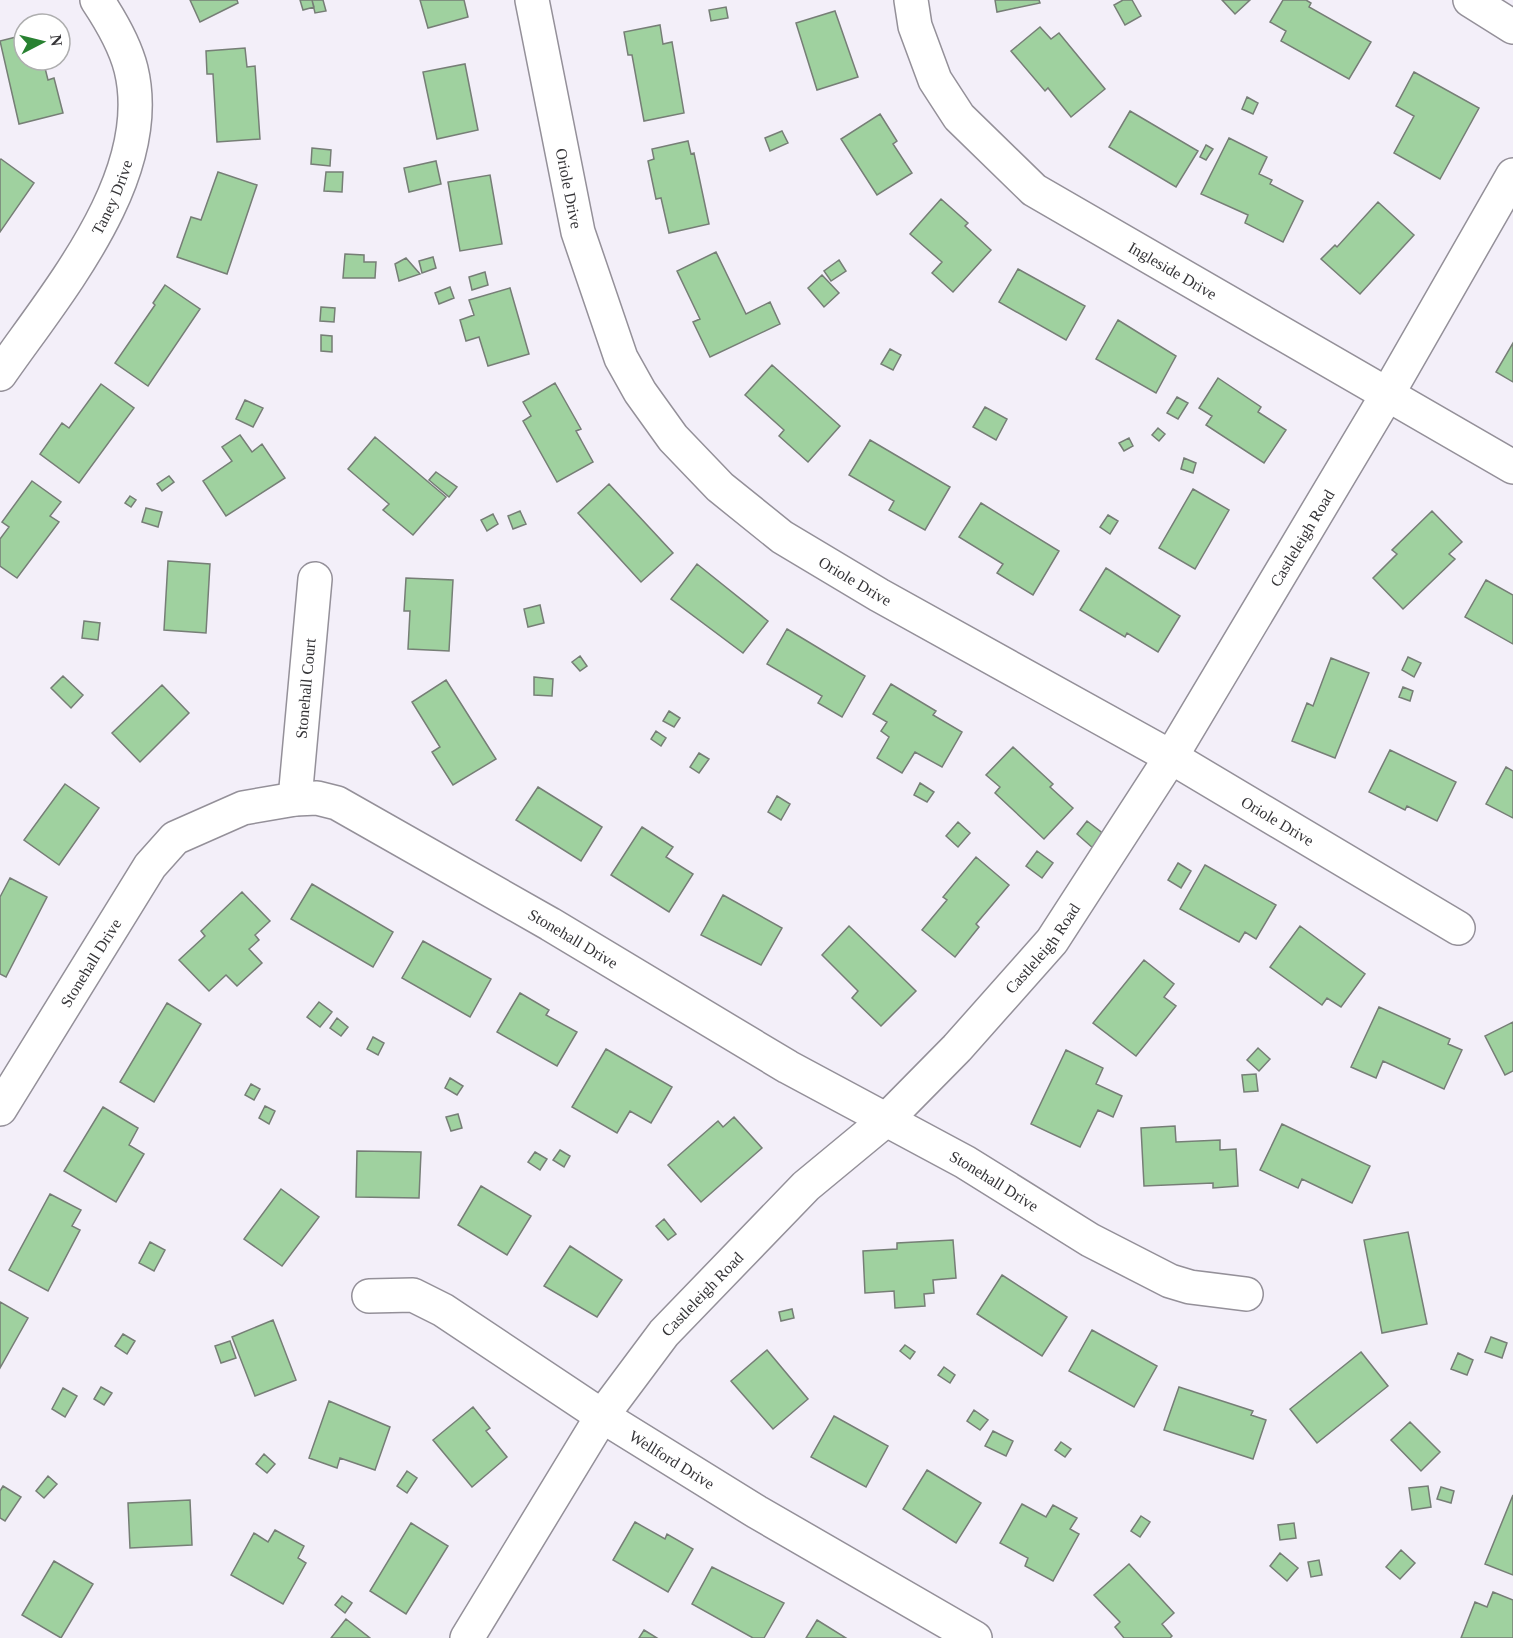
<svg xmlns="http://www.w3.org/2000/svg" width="1513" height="1638" font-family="Georgia,serif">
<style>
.building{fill:#9fd19f;stroke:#767e76;stroke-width:1.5}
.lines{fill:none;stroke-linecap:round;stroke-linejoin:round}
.minor-casing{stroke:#949099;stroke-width:36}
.minor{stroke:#fff;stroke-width:33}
.labels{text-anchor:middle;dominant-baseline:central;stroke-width:4.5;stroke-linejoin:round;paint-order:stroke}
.street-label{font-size:16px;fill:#353437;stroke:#fff}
</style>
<rect width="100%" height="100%" fill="#f3eff9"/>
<!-- building -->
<path class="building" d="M 190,0 L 237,0 L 238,3 L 200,22 Z
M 300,0 L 312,0 L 314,7 L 303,10 Z
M 312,0 L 323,0 L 326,11 L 315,13 Z
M 420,0 L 464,0 L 468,17 L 428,28 Z
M 995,0 L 1039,0 L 1040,3 L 997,12 Z
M 1123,0 L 1132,0 L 1141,16 L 1125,25 L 1114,5 Z
M 1222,0 L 1250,0 L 1235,14 Z
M 1283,0 L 1306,0 L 1311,3 L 1309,7 L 1371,42 L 1349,79 L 1281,41 L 1286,31 L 1270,22 Z
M 726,7 L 728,18 L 711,21 L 709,10 Z
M 835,11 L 858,77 L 817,90 L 796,23 Z
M 660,25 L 663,44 L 672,42 L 684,113 L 644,121 L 632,55 L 628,55 L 624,32 Z
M 1040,27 L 1051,39 L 1059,33 L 1105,89 L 1071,117 L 1048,88 L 1045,91 L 1011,51 Z
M 24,35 L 24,60 L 43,60 L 48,80 L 54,78 L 63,113 L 19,124 L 0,41 Z
M 245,48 L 247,67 L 255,66 L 260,139 L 217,142 L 213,74 L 207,74 L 206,51 Z
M 465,64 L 478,130 L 437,139 L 423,72 Z
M 1414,72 L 1479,108 L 1440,179 L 1394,153 L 1414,116 L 1396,106 Z
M 1247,97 L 1258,103 L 1253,114 L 1242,109 Z
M 1130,111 L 1198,151 L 1176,187 L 1109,147 Z
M 880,114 L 897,141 L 893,144 L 912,173 L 877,195 L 841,139 Z
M 782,131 L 788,143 L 770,151 L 765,138 Z
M 1229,138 L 1267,157 L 1259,174 L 1272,180 L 1270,184 L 1303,201 L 1283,242 L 1245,223 L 1248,215 L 1201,194 Z
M 688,141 L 691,154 L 694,153 L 709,224 L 669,233 L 661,198 L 656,199 L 648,161 L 654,159 L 652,149 Z
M 1206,145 L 1213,149 L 1206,160 L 1200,157 Z
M 312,148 L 331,150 L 330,166 L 311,164 Z
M 1,159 L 34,183 L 0,232 L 0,160 Z
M 436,161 L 441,184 L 409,192 L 404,168 Z
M 218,172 L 257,185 L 227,274 L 177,257 L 191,217 L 201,220 Z
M 326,172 L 343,172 L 342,192 L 324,191 Z
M 490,175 L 502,244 L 460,251 L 448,182 Z
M 941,199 L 968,223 L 965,226 L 991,250 L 953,292 L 932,273 L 942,262 L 910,234 Z
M 1378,202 L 1414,235 L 1360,294 L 1321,259 L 1335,245 L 1337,247 Z
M 716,252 L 746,314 L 770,302 L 780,324 L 710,357 L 693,322 L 700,319 L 677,271 Z
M 345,254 L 364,255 L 364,262 L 376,262 L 375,278 L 343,278 Z
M 433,257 L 436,268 L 422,273 L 419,261 Z
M 406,258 L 420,274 L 399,281 L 395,264 Z
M 839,260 L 846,271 L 831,281 L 824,271 Z
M 1018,269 L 1085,306 L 1066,340 L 999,302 Z
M 485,272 L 488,285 L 472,290 L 469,277 Z
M 822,275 L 839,293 L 824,307 L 808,288 Z
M 165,285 L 200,309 L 148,386 L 115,363 L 155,305 L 153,303 Z
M 450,287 L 454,298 L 439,304 L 435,293 Z
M 510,288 L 529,354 L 488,366 L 479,337 L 466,341 L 460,320 L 474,315 L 469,300 Z
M 321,307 L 335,308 L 334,322 L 320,321 Z
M 1118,320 L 1176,356 L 1156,393 L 1096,359 Z
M 321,335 L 332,336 L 332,352 L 321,351 Z
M 1513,343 L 1513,382 L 1496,372 Z
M 890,349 L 901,355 L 893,370 L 881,364 Z
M 772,365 L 840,426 L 808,462 L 779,436 L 784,430 L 745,395 Z
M 1218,378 L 1261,407 L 1258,412 L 1286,430 L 1264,463 L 1206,425 L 1212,416 L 1199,408 Z
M 555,383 L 581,429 L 576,431 L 593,462 L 557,482 L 523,421 L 531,416 L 523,402 Z
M 101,384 L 134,408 L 79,483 L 40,454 L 62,423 L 69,428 Z
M 1177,397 L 1188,403 L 1178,419 L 1167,413 Z
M 245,400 L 263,408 L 253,427 L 236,419 Z
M 985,407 L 1007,419 L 996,440 L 973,427 Z
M 1158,428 L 1165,434 L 1159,441 L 1152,435 Z
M 240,435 L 252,452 L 262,444 L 285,478 L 226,516 L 203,481 L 232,461 L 222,447 Z
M 375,437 L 446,497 L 413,535 L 383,510 L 389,504 L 348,469 Z
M 1129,438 L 1133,446 L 1124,451 L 1119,443 Z
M 870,440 L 950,487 L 925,530 L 889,510 L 894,501 L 849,475 Z
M 1184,458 L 1196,463 L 1193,473 L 1181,469 Z
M 436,472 L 457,487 L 449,497 L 429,480 Z
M 169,476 L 174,482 L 162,491 L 157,484 Z
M 32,481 L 61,502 L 50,516 L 59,522 L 17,578 L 0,566 L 0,539 L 9,527 L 2,522 Z
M 609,484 L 673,553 L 641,582 L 578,513 Z
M 1193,489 L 1229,510 L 1195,569 L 1159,548 Z
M 130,496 L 136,500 L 131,507 L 125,503 Z
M 981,503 L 1059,551 L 1033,595 L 997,573 L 1003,564 L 959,537 Z
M 146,508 L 162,512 L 158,527 L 142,522 Z
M 520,511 L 526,524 L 513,529 L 508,516 Z
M 1432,511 L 1462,542 L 1449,554 L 1455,559 L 1403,609 L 1373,578 L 1397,554 L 1392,550 Z
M 493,514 L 498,524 L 487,531 L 481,520 Z
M 1108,515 L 1118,521 L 1110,534 L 1100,527 Z
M 168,561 L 210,564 L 206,633 L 164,630 Z
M 697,564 L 768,621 L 743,653 L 671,599 Z
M 1106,568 L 1180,616 L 1158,652 L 1127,633 L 1125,637 L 1080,610 Z
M 406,578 L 453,580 L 449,651 L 408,649 L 410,611 L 404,611 Z
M 1486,580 L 1513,595 L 1513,644 L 1465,617 Z
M 540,605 L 544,623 L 528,627 L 524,609 Z
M 84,621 L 100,623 L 98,640 L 82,638 Z
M 787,629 L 865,676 L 842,717 L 818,703 L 822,696 L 767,664 Z
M 580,656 L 587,666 L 580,671 L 572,662 Z
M 1408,657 L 1421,663 L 1414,677 L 1402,670 Z
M 1331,658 L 1369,673 L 1335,758 L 1292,741 L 1307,703 L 1313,706 Z
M 63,676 L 83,695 L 71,708 L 51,688 Z
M 534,677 L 553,679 L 552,696 L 534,695 Z
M 446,680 L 496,759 L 453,785 L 432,752 L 440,747 L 412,702 Z
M 891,684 L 936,711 L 933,715 L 962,732 L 942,767 L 915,752 L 902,773 L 877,758 L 889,737 L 881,731 L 887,722 L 873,714 Z
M 162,685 L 189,713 L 140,762 L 112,733 Z
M 1403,687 L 1413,691 L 1410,701 L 1399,697 Z
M 669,711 L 680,718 L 674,727 L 663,721 Z
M 656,731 L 666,738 L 661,746 L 651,739 Z
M 1013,747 L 1053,784 L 1050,787 L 1073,808 L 1044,839 L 995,793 L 1000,787 L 986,775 Z
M 1390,750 L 1456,782 L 1437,821 L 1407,806 L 1405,810 L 1369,792 Z
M 699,753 L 709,759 L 699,773 L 690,767 Z
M 1506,767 L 1513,771 L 1513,818 L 1486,804 Z
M 920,783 L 934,792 L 927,802 L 914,795 Z
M 65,784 L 99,808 L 59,865 L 24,840 Z
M 538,787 L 602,827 L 581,861 L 516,820 Z
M 777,796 L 790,804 L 781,820 L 768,812 Z
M 1087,821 L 1105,835 L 1094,849 L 1077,834 Z
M 958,822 L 970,833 L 958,847 L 946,836 Z
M 642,827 L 673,847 L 666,857 L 693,874 L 669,912 L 611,875 Z
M 1037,851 L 1053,863 L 1042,878 L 1026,866 Z
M 976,857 L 1009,885 L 976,924 L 979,927 L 955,957 L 922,930 L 947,900 L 943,897 Z
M 1178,863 L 1191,871 L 1181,888 L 1168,880 Z
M 1205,865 L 1276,905 L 1256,939 L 1245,932 L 1239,942 L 1180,909 Z
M 10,878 L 47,897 L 6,977 L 0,974 L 0,897 Z
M 312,884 L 393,932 L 373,967 L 291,919 Z
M 242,892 L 270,921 L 255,935 L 259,940 L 249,949 L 262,963 L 237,986 L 226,975 L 209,991 L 179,960 L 205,936 L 201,931 Z
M 723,895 L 782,928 L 761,965 L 701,935 Z
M 849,926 L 916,991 L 881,1026 L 852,998 L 858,991 L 822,955 Z
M 1300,926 L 1365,974 L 1341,1007 L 1327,998 L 1322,1005 L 1270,967 Z
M 423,941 L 491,979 L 470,1017 L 402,978 Z
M 1144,960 L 1174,984 L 1164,997 L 1176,1006 L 1136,1056 L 1093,1023 Z
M 520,993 L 549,1010 L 546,1015 L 577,1032 L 557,1066 L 497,1032 Z
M 319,1002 L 332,1012 L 320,1027 L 307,1017 Z
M 167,1003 L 201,1024 L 154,1102 L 120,1082 Z
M 1379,1007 L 1450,1039 L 1448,1044 L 1462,1050 L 1444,1089 L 1383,1061 L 1376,1078 L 1351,1067 Z
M 337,1018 L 348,1027 L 341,1036 L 330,1028 Z
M 1513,1022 L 1513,1071 L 1505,1075 L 1485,1036 Z
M 373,1037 L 384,1043 L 378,1055 L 367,1049 Z
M 1258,1048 L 1270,1059 L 1259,1071 L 1247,1060 Z
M 606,1049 L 672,1087 L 651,1123 L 630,1111 L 617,1133 L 572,1107 Z
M 1066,1050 L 1103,1068 L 1096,1084 L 1122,1096 L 1113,1117 L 1098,1110 L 1080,1147 L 1031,1124 Z
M 1256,1074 L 1258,1091 L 1244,1092 L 1242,1075 Z
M 450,1078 L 463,1086 L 457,1095 L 445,1088 Z
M 251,1084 L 260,1089 L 254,1100 L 245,1095 Z
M 265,1106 L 275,1111 L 269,1124 L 259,1118 Z
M 103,1107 L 138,1128 L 129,1145 L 144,1154 L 116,1202 L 64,1171 Z
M 458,1114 L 462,1128 L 451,1131 L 446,1117 Z
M 734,1117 L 762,1148 L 701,1202 L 668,1165 L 718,1121 L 723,1127 Z
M 1282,1124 L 1370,1166 L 1352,1203 L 1302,1179 L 1298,1188 L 1260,1170 Z
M 1175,1126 L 1176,1142 L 1220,1140 L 1220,1150 L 1236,1149 L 1238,1186 L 1213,1188 L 1213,1183 L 1144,1186 L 1141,1128 Z
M 560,1150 L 570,1156 L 564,1167 L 553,1160 Z
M 357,1151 L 421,1152 L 419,1198 L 356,1197 Z
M 535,1152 L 547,1159 L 540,1170 L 528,1162 Z
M 481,1186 L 531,1216 L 507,1255 L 458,1225 Z
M 281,1189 L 319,1217 L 282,1266 L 244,1239 Z
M 50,1194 L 81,1210 L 72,1226 L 80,1230 L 48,1291 L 9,1270 Z
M 664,1219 L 676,1234 L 668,1240 L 656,1226 Z
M 1408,1232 L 1427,1324 L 1382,1333 L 1364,1240 Z
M 953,1240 L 956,1278 L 933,1280 L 934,1293 L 924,1294 L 925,1306 L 895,1308 L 894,1291 L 865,1293 L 863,1251 L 897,1249 L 897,1243 Z
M 150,1242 L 165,1250 L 154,1271 L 139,1263 Z
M 570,1246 L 622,1280 L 597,1317 L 544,1286 Z
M 1002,1275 L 1067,1317 L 1042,1356 L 977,1314 Z
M 0,1302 L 28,1318 L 0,1368 Z
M 792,1309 L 794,1318 L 781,1321 L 779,1312 Z
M 273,1320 L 296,1380 L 255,1396 L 232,1337 Z
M 1092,1330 L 1157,1366 L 1134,1407 L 1069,1371 Z
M 123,1334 L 135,1341 L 127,1354 L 115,1346 Z
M 1491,1337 L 1507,1343 L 1502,1358 L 1485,1352 Z
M 230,1341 L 236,1358 L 221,1363 L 215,1346 Z
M 905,1345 L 915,1352 L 910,1359 L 900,1351 Z
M 767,1350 L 808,1399 L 773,1429 L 731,1381 Z
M 1361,1352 L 1388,1386 L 1317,1443 L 1290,1409 Z
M 1458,1353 L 1473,1360 L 1467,1375 L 1451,1369 Z
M 944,1367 L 955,1375 L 950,1383 L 938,1375 Z
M 101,1387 L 112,1393 L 104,1405 L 94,1399 Z
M 1179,1387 L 1253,1411 L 1251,1415 L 1266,1420 L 1253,1459 L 1164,1430 Z
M 63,1388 L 77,1396 L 65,1417 L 52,1409 Z
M 329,1401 L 390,1427 L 375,1470 L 340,1458 L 337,1468 L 309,1458 Z
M 473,1407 L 490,1428 L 486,1431 L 507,1457 L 472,1487 L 433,1440 Z
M 974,1410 L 988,1420 L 980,1430 L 967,1421 Z
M 834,1416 L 888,1446 L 866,1487 L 811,1457 Z
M 1410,1422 L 1440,1452 L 1421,1471 L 1391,1440 Z
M 993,1431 L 1013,1441 L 1006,1456 L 985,1446 Z
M 1061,1442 L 1071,1449 L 1065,1457 L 1055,1450 Z
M 264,1454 L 275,1464 L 267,1473 L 256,1464 Z
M 927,1470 L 981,1503 L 956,1543 L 903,1509 Z
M 407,1471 L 417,1478 L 407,1493 L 397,1486 Z
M 48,1476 L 57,1484 L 44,1498 L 36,1491 Z
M 3,1486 L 21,1497 L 5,1521 L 0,1518 L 0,1491 Z
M 1428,1486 L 1431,1507 L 1412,1510 L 1409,1488 Z
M 1441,1487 L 1454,1491 L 1451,1503 L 1437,1499 Z
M 1513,1495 L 1513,1575 L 1485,1564 Z
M 190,1500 L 192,1545 L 130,1548 L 128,1503 Z
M 1022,1504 L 1046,1517 L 1053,1505 L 1077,1518 L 1070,1529 L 1079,1534 L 1053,1581 L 1025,1566 L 1028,1558 L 1000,1543 Z
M 1141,1516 L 1150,1522 L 1140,1537 L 1131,1531 Z
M 635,1522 L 665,1539 L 667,1534 L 693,1549 L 668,1592 L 613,1560 Z
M 411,1523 L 448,1546 L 406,1614 L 370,1591 Z
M 1294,1523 L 1296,1538 L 1280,1540 L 1278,1525 Z
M 275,1530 L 304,1546 L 298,1558 L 306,1563 L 283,1604 L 231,1575 L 254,1533 L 268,1542 Z
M 1401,1550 L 1415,1563 L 1400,1579 L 1386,1567 Z
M 1280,1553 L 1298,1568 L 1287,1581 L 1270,1566 Z
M 1319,1560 L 1322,1575 L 1311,1577 L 1308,1562 Z
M 54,1561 L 93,1584 L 61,1638 L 22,1615 Z
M 1129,1564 L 1174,1613 L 1162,1624 L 1172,1636 L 1170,1638 L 1124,1638 L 1115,1627 L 1120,1622 L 1094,1595 Z
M 712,1567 L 784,1603 L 764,1638 L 753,1638 L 692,1604 Z
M 1493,1592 L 1513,1600 L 1513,1638 L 1461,1638 L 1475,1602 L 1487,1607 Z
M 342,1596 L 352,1603 L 345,1613 L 335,1605 Z
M 346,1619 L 370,1638 L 331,1638 Z
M 817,1620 L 846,1638 L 806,1638 Z
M 644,1630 L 657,1638 L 639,1638 Z"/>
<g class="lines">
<defs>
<g id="minor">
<path id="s1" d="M 532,0 L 578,232 L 621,358 L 640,392 L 673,438 L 720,487 L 782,537 L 879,595 L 1171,757 L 1458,928"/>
<path id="s2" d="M 911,0 L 915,26 L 935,80 L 959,117 L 1034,190 L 1513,467"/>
<path d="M 1470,0 L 1513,27"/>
<path id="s3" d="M 0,374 C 57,292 157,176 131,69 C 125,45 111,21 97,0"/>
<path id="s4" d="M 295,799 L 315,579"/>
<path id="s5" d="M 0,1109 L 150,866 L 175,838 L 243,808 L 295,799 L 317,798 L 337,803 L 550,924 L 788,1067 L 965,1162 L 1090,1240 L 1170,1281 L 1190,1287 L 1246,1294"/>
<path id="s6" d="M 369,1296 L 413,1295 L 443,1310 L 602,1416 L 757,1512 L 975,1638"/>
<path id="s7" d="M 467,1638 L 602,1416 L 664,1333 L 806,1186 L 887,1119 L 957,1048 L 1052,941 L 1171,757 L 1387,395 L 1513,175"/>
</g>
</defs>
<!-- minor casing -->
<use href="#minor" class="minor-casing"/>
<!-- minor -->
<use href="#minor" class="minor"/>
</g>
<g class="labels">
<!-- street labels -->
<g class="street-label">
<text stroke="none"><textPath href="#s1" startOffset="192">Oriole Drive</textPath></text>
<text stroke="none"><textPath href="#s3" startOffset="210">Taney Drive</textPath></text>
<text stroke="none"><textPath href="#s2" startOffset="393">Ingleside Drive</textPath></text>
<text stroke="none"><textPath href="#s7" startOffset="1390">Castleleigh Road</textPath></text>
<text stroke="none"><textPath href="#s1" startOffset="698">Oriole Drive</textPath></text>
<text stroke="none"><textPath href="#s4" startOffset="111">Stonehall Court</textPath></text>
<text stroke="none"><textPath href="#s1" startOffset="1184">Oriole Drive</textPath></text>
<text stroke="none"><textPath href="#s5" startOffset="765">Stonehall Drive</textPath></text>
<text stroke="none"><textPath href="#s7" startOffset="904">Castleleigh Road</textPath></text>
<text stroke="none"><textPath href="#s5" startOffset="172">Stonehall Drive</textPath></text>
<text stroke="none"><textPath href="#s5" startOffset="1251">Stonehall Drive</textPath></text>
<text stroke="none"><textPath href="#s7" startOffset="418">Castleleigh Road</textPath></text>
<text stroke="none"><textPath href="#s6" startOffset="351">Wellford Drive</textPath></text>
</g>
</g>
<!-- north arrow -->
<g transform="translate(42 42) rotate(83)"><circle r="28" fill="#ffffff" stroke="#aeaeaf" stroke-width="1.5"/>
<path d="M0-4.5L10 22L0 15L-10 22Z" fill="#288131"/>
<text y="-9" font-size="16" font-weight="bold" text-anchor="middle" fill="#353437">N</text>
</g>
</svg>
